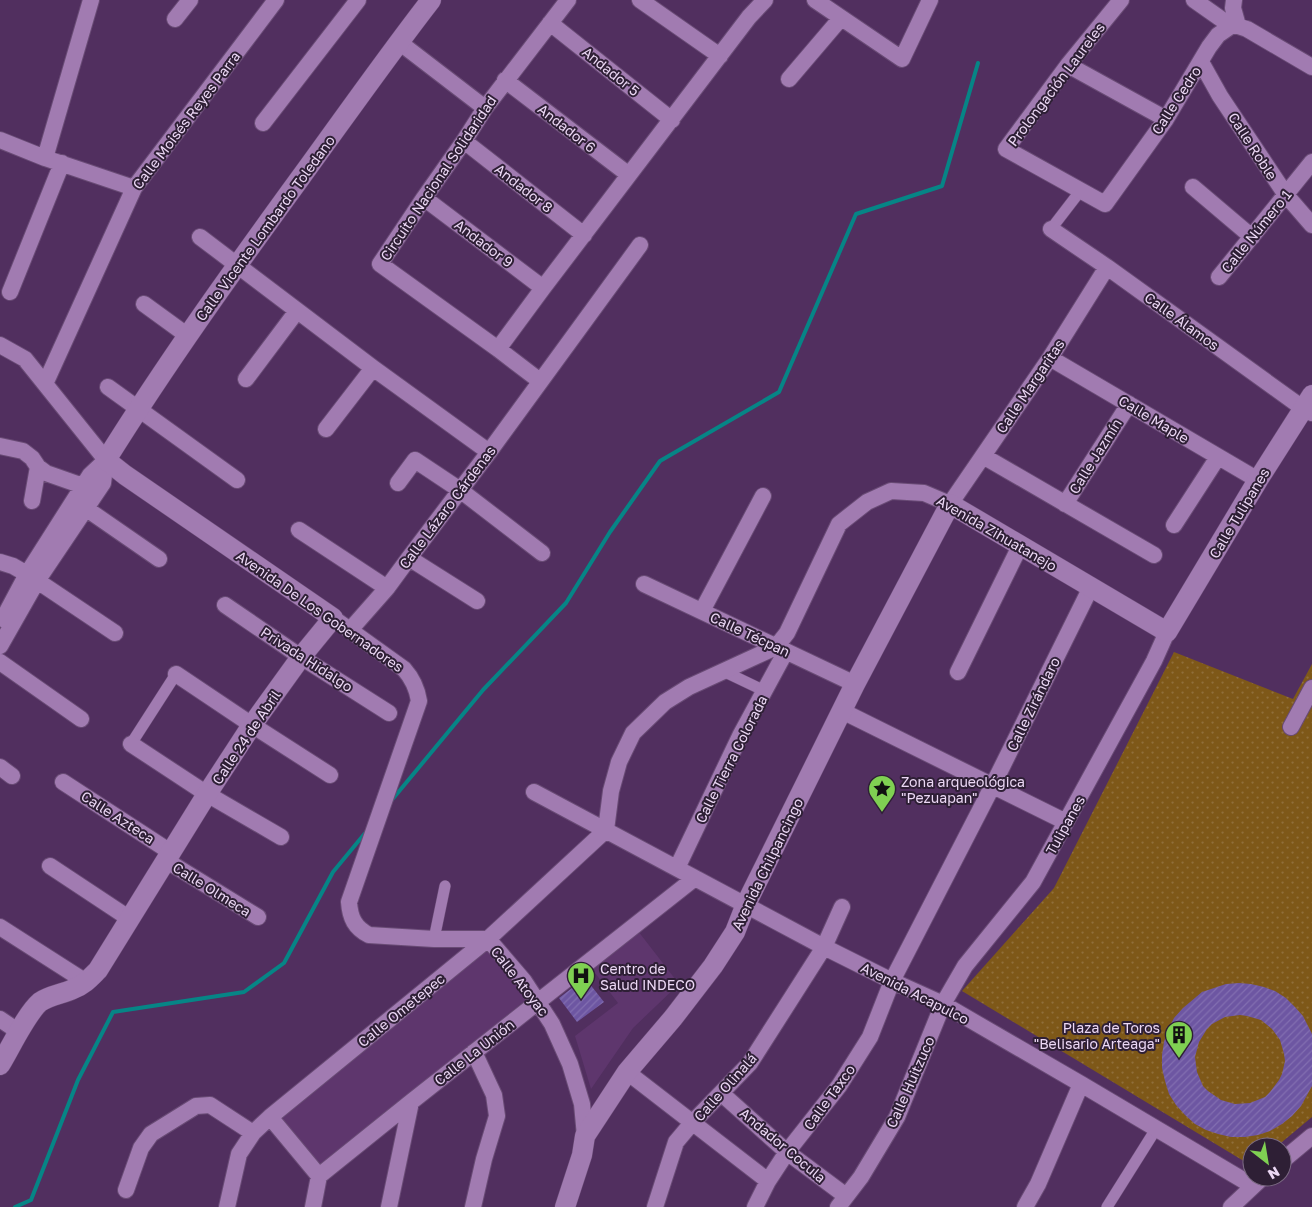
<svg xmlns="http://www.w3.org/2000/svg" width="1312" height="1207" font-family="'Golos Text',sans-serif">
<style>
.built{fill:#5e366d}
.park{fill:url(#park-dots)}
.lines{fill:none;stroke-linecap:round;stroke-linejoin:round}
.stream{stroke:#068586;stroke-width:4}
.building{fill:url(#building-hatch);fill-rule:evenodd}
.pedestrian-casing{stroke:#694b75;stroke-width:12}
.minor-casing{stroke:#694b75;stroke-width:18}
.tertiary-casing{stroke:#694b75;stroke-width:21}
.pedestrian{stroke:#a17bb1;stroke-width:11}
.minor{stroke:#a17bb1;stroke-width:16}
.tertiary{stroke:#a17bb1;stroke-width:20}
.labels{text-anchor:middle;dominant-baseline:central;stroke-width:4;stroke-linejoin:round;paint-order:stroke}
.street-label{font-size:14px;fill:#ecd8f5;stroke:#2e1f35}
.poi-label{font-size:14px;fill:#ecd8f5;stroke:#2e1f35;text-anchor:start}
</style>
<defs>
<pattern id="park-dots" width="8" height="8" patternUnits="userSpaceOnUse" patternTransform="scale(1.25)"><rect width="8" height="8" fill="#7e5818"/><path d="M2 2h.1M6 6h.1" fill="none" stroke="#906f3a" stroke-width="1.8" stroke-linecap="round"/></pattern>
<pattern id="building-hatch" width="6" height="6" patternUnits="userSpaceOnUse" patternTransform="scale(1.25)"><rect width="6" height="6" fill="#6d56a2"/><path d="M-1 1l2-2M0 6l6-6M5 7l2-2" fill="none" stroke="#826eb0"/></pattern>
</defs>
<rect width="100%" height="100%" fill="#512f5f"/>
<!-- built -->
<path class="built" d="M 638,931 L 679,984 L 633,1028 L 591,1089 L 575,1036 L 618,1003 L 592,969 Z
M 486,946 L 528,998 L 321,1166 L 279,1115 Z"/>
<!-- park -->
<path class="park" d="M 1174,652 L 1293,699 L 1312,664 L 1312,1117 L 1276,1147 L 1252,1147 L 1252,1166 L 962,991 L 1054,888 Z"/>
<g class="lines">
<!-- stream -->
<path class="stream" d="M 391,801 L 483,690 L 566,603 L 610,532 L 660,461 L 779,392 L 856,214 L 942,186 L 978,63
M 15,1207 L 31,1200 L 78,1080 L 113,1012 L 244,992 L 284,963 L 333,872 L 366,832"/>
</g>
<!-- building -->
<path class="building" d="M 585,978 L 604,1002 L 577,1022 L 559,998 Z
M 1239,983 L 1251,984 L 1264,987 L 1275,991 L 1286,998 L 1295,1007 L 1303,1016 L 1312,1034 L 1312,1086 L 1301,1106 L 1292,1116 L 1282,1124 L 1270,1131 L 1258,1135 L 1245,1137 L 1231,1137 L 1218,1134 L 1206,1130 L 1195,1124 L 1185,1115 L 1176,1105 L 1169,1094 L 1165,1081 L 1162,1068 L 1162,1055 L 1164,1042 L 1168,1030 L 1174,1018 L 1183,1008 L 1202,992 L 1226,984 ZM 1240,1015 L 1247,1016 L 1261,1020 L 1272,1029 L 1280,1040 L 1284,1054 L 1285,1061 L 1282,1074 L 1279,1080 L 1270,1092 L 1265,1097 L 1250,1103 L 1235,1104 L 1221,1100 L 1208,1091 L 1203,1086 L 1197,1072 L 1195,1057 L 1199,1042 L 1207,1029 L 1212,1024 L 1225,1017 Z"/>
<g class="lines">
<defs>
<path id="pedestrian" d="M 1051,229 L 1081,190
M 723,671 L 765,691
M 131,744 L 176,674
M 434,939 L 445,886
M 1107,1207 L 1156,1129"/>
<path id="minor" d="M 640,0 L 720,56
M 815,0 L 902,59 L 930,0
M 1121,0 L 1068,65 L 1006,149 L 1105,204 L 1166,119 L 1209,47 L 1218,35 L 1231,26 L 1238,26 L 1247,29 L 1312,67
M 1194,0 L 1231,26
M 1234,0 L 1233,8 L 1238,26
M 175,19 L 190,0
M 550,23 L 672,120
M 399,42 L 485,108
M 1201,62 L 1220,96 L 1286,195 L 1312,225
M 1068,65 L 1166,119
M 789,79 L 841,18
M 505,80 L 629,175
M 263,123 L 358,0
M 0,140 L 45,158 L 134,188
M 464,141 L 584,235
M 45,158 L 91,0
M 1193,187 L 1252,237
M 424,198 L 543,288
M 1051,229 L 1107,267 L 1304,409 L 1312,413
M 200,237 L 373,368 L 489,452
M 1219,277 L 1312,162
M 10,292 L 62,163
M 144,304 L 188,336
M 0,345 L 25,359 L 106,460
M 498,349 L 543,288 L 749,17 L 765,0
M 1050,358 L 1258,480
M 246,379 L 297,311
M 540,381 L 498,349 L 380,264 L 424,198 L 464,141 L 485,108 L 568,0
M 45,384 L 134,188 L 276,0
M 108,387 L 237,480
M 326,429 L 373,368
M 0,446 L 23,451 L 32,458 L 38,467 L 46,473 L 83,486
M 983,456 L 1154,555
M 398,483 L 415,460 L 460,490 L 542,553
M 32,501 L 38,467
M 78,503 L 159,559
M 1065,504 L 1129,404
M 1174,525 L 1218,457
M 299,530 L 387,588
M 409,558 L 477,601
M 0,562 L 13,566 L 27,574 L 115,633
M 644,584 L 855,684
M 225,605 L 301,657 L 389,713
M 702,611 L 763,496
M 333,618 L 404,669 C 413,679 417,688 419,701 L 349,902 C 350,918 355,928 369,935 L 434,939 L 488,939 L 524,981 L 552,1024 L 570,1064 L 582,1104 L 585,1136
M 3,619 L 27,574 L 90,475 L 106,460
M 350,630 L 387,588 L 409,558 L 489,452 L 640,245
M 0,646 L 37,581 L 103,483 L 106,460
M 0,662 L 81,719
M 958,672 L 1020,546
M 176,674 L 252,725 L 330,775
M 842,711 L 1066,822
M 1291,727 L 1312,688
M 131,744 L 207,794 L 281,837
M 0,767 L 12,776
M 63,782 L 172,853
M 534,792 L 824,947 L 892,981 L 943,1004 L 1081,1084 L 1253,1186
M 167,861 L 258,917
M 50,866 L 130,919
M 677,868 L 741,734 L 786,651
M 0,927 L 86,982
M 0,1019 L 19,1032
M 627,1072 L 768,1181
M 721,1093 L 787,1152 L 846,1196
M 270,1117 L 319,1176
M 1282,1161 L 1312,1136
M 126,1190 L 141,1148 L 151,1134 L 196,1106 L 210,1105 L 253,1133
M 227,1207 L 239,1154 L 253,1133 L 270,1117 L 488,939 L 606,830 L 611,791 L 619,762 L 633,733 L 665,702 L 689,687 L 776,647 L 787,633 L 839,524 L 867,502 L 891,491 L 924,493 L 950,504 L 1050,358 L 1107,267
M 313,1207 L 319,1176 L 411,1102 L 695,878
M 389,1207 L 411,1102
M 473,1207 L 484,1159 L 497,1116 L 494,1095 L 474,1052
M 655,1207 L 676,1142 L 692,1123 L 750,1063 L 824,947 L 842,907
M 755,1207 L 768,1181 L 787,1152 L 839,1086 L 870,1037 L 892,981 L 993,785 L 1091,587
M 838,1207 L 861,1177 L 897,1117 L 943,1004 L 965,966 L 1033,882 L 1154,661 L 1167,632
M 1025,1207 L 1038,1184 L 1081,1084
M 1231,1207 L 1263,1177"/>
<path id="tertiary" d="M 0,1065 C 10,1049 26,1014 40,1002 C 50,995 63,994 73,989 C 84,985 90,978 98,970 L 207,794 L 252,725 L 301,657 L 333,618 L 125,475 L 106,460 C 167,362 234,269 301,177 C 344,118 386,58 431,0
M 565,1207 L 582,1155 L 585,1136 L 627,1072 L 673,1018 L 713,966 L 735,932 L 746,904 L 855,684 L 950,504 L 1167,632 L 1258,480 L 1312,395"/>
</defs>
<!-- pedestrian casing -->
<use href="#pedestrian" class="pedestrian-casing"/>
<!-- minor casing -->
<use href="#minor" class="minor-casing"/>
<!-- tertiary casing -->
<use href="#tertiary" class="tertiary-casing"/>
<!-- pedestrian -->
<use href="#pedestrian" class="pedestrian"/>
<!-- minor -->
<use href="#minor" class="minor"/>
<!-- tertiary -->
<use href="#tertiary" class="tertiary"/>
</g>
<!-- icons -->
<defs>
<symbol id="sight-pin" viewBox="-11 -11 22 30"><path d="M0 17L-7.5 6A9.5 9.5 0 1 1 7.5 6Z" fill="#7fd052" stroke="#2e1f35"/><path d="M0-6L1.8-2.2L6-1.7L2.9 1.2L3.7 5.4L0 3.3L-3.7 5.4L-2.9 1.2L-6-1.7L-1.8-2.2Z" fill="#111"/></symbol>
<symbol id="hospital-pin" viewBox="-11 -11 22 30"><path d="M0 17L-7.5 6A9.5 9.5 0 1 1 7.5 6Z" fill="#7fd052" stroke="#2e1f35"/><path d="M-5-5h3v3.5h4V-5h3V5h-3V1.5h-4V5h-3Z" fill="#111"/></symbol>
<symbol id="building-pin" viewBox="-11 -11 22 30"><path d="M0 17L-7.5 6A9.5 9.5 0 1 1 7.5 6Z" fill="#7fd052" stroke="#2e1f35"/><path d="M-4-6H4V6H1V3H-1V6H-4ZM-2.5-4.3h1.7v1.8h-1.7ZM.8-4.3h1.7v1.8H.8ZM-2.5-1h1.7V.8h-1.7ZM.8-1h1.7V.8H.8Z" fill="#111"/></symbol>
</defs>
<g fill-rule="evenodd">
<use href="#sight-pin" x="866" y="773" width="32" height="43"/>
<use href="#hospital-pin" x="565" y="960" width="32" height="43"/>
<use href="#building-pin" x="1163" y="1019" width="32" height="43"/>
</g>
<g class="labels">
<!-- street labels -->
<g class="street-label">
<text transform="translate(611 71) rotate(39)">Andador 5</text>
<text transform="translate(1056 84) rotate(-53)">Prolongación Laureles</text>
<text transform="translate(1176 100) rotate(-57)">Calle Cedro</text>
<text transform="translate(186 120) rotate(-53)">Calle Moisés Reyes Parra</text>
<text transform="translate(567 128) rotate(38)">Andador 6</text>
<text transform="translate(1253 146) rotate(57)">Calle Roble</text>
<text transform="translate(438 178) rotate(-56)">Circuito Nacional Solidaridad</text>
<text transform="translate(524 188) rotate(38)">Andador 8</text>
<text transform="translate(265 228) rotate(-54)">Calle Vicente Lombardo Toledano</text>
<text transform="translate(1256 231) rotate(-51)">Calle Número 1</text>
<text transform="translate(484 243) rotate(37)">Andador 9</text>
<text transform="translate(1182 321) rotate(36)">Calle Álamos</text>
<text transform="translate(1030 386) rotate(-56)">Calle Margaritas</text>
<text transform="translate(1154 419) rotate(31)">Calle Maple</text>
<text transform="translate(1095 456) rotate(-58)">Calle Jazmín</text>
<text transform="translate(447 507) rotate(-53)">Calle Lázaro Cárdenas</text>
<text transform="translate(1239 513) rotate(-59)">Calle Tulipanes</text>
<text transform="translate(997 533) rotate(30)">Avenida Zihuatanejo</text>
<text transform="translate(320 611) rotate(35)">Avenida De Los Gobernadores</text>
<text transform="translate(750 634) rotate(25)">Calle Técpan</text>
<text transform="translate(307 659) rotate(33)">Privada Hidalgo</text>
<text transform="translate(1033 704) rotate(-64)">Calle Zirándaro</text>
<text transform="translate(246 737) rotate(-56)">Calle 24 de Abril</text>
<text transform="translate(731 759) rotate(-63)">Calle Tierra Colorada</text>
<text transform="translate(118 817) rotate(33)">Calle Azteca</text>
<text transform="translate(1065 825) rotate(-61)">Tulipanes</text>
<text transform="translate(767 864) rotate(-64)">Avenida Chilpancingo</text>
<text transform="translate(212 889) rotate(32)">Calle Olmeca</text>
<text transform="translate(520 981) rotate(52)">Calle Atoyac</text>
<text transform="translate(915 993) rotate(27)">Avenida Acapulco</text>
<text transform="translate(401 1010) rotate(-39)">Calle Ometepec</text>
<text transform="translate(474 1052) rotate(-38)">Calle La Unión</text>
<text transform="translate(910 1082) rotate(-66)">Calle Huitzuco</text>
<text transform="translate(725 1087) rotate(-48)">Calle Olinalá</text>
<text transform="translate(829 1097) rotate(-54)">Calle Taxco</text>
<text transform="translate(783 1145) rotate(40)">Andador Cocula</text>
</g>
<!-- poi labels -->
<g class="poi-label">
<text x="901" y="781">Zona arqueológica<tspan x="901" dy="16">"Pezuapan"</tspan></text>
<text x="600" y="968">Centro de<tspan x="600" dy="16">Salud INDECO</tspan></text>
<text x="1160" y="1027" text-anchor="end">Plaza de Toros<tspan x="1160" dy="16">"Belisario Arteaga"</tspan></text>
</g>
</g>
<!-- north arrow -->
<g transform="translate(1267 1162) rotate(149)"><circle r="24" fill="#2e1f35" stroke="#7a6982"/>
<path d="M0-4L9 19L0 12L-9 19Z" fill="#7fd052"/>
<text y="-8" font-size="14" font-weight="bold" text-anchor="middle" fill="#ecd8f5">N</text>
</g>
</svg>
